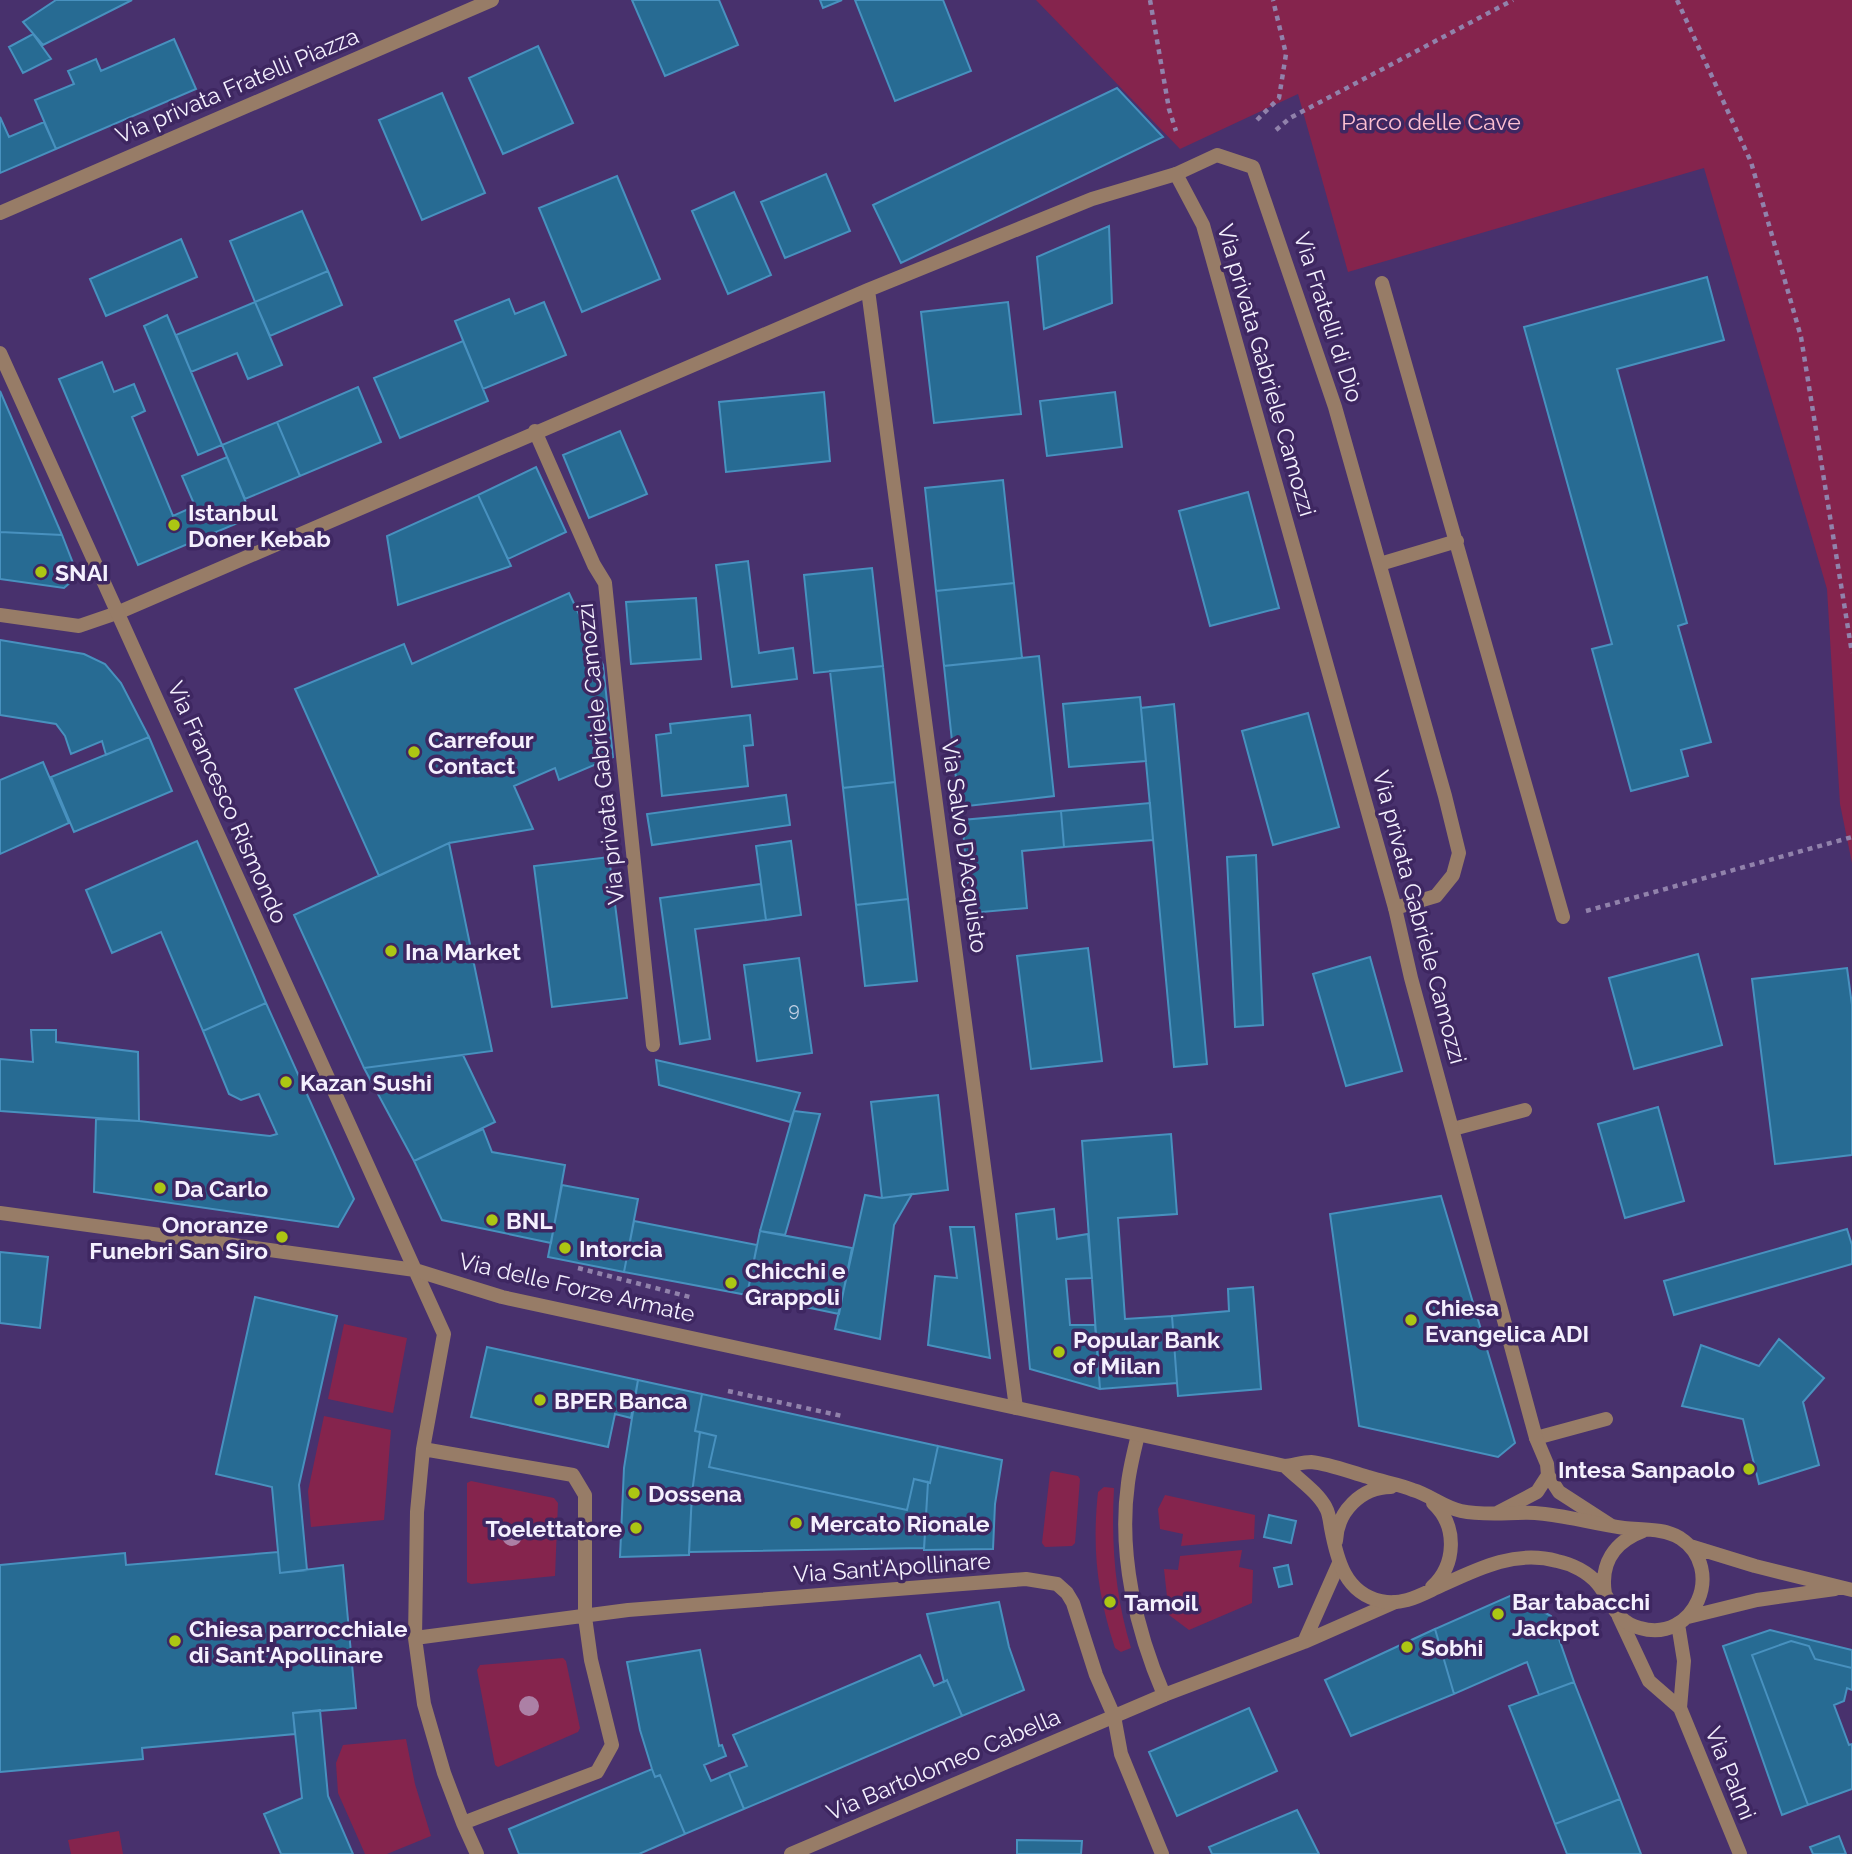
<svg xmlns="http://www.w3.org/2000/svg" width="1852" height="1854" font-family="Raleway,sans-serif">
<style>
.green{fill:#85244d}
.building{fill:#276b93;stroke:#4891bf;stroke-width:2}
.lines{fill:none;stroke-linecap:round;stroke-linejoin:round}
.path{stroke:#9182ab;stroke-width:4.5;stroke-dasharray:5 5;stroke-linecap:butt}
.service{stroke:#977c67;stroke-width:14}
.minor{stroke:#977c67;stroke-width:14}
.tertiary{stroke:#977c67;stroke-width:14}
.tree{fill:#ac80a5}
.poi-dot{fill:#acc613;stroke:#3e2761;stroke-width:2.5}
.labels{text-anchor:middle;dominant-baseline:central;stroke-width:7;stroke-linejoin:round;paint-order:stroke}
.number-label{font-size:19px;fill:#c1cfe3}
.street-label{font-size:23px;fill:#f4f0fe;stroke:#3e2761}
.park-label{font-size:23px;fill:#fec1d3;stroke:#3e2761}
.poi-label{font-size:23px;font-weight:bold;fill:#f4f0fe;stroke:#3e2761;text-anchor:start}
</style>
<rect width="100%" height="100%" fill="#48316d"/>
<!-- green -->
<path class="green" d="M 1036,0 L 1852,0 L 1852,863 L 1840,804 L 1827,589 L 1704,168 L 1348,272 L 1298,94 L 1180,149 Z
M 344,1324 L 407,1338 L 393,1413 L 328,1399 Z
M 324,1416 L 391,1430 L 384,1520 L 311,1527 L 308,1491 Z
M 1052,1471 L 1078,1476 L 1080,1479 L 1075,1543 L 1072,1546 L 1045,1547 L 1042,1543 L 1050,1473 Z
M 471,1481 L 554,1498 L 558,1503 L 555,1576 L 471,1584 L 467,1582 L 467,1483 Z
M 1104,1487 L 1114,1488 C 1111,1544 1115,1595 1131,1648 L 1121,1652 L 1115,1648 C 1097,1593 1092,1549 1098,1492 Z
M 1165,1495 L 1255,1515 L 1254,1539 L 1181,1546 L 1183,1534 L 1160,1529 L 1158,1509 Z
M 1242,1550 L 1239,1567 L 1253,1570 L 1252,1603 L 1189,1630 L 1169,1615 L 1164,1569 L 1178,1570 L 1180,1556 Z
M 563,1658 L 566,1661 L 580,1728 L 578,1732 L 498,1767 L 495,1765 L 477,1670 L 480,1665 Z
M 406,1739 L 415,1784 L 431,1836 L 387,1854 L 365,1854 L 338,1793 L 336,1763 L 343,1745 Z
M 119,1831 L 123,1854 L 71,1854 L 68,1840 Z"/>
<!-- building -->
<path class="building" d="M 56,0 L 132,0 L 43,45 L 23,22 Z
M 632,0 L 719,0 L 738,45 L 665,76 Z
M 820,0 L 842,0 L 823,8 Z
M 855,0 L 943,0 L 971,71 L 895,101 Z
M 33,34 L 51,59 L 23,73 L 9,47 Z
M 174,39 L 196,89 L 56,149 L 35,100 L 74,84 L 68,71 L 96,59 L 101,71 Z
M 538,46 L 573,123 L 503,154 L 469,78 Z
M 1117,88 L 1163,137 L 901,263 L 873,205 Z
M 442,93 L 485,193 L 422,220 L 379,120 Z
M 0,117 L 9,137 L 44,122 L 56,149 L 0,173 Z
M 826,174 L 850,231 L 785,258 L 761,202 Z
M 617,176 L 660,279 L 582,312 L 539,208 Z
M 734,192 L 771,275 L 728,294 L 692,211 Z
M 302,211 L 328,271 L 255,302 L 230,241 Z
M 1109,226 L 1112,303 L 1044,329 L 1037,257 Z
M 181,239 L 197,277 L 106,316 L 90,279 Z
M 328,271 L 342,305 L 270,336 L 255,302 Z
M 1707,277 L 1724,340 L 1617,369 L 1687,623 L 1678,626 L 1711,742 L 1681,750 L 1688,776 L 1631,791 L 1592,649 L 1612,644 L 1524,327 Z
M 509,299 L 515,314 L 544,302 L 566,355 L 483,389 L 455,321 Z
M 255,302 L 282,365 L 248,379 L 237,353 L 191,372 L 176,335 Z
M 1008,302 L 1021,414 L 934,423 L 921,312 Z
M 167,315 L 222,445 L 198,455 L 144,326 Z
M 463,341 L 488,401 L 400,438 L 374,378 Z
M 102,362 L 114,392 L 134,384 L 145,411 L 132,417 L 173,516 L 195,506 L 182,476 L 227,457 L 252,517 L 138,565 L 59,379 Z
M 358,387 L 381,442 L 300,476 L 277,422 Z
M 0,391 L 62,535 L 0,532 Z
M 824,392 L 830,461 L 726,472 L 719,402 Z
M 1115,392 L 1122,447 L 1047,456 L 1040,401 Z
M 277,422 L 300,476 L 245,499 L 222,445 Z
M 620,431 L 647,494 L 589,518 L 563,455 Z
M 536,467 L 566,532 L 508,559 L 478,495 Z
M 1003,480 L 1014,583 L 936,591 L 925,488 Z
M 1248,492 L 1279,608 L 1210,626 L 1179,511 Z
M 478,495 L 511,566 L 398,605 L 387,536 Z
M 0,532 L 62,535 L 78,576 L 64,588 L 0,579 Z
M 748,561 L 759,653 L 793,648 L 797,679 L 732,687 L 716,565 Z
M 872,568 L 883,666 L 814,673 L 804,575 Z
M 1014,583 L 1022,658 L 944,666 L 936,591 Z
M 569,593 L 603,665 L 613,757 L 559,780 L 555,768 L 514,786 L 533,829 L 449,843 L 379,876 L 295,689 L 404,644 L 412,664 Z
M 696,598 L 701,659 L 631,664 L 626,602 Z
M 0,640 L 84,654 L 105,664 L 121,683 L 149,737 L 106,755 L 102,741 L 71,754 L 65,736 L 56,724 L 0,715 Z
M 1039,656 L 1054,796 L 959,807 L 944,666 Z
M 883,666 L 895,782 L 843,788 L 830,671 Z
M 1140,697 L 1146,761 L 1069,767 L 1063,704 Z
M 1174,704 L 1207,1064 L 1174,1067 L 1141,708 Z
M 1308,713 L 1339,827 L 1273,845 L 1242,731 Z
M 750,715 L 753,745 L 744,746 L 748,786 L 662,796 L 656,735 L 671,733 L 670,724 Z
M 149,737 L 172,791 L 74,832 L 51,777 Z
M 43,762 L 69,823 L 0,854 L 0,780 Z
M 895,782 L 908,899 L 856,905 L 843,788 Z
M 786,795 L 790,825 L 652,845 L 647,814 Z
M 1150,803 L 1153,840 L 1064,847 L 1061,811 Z
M 1061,811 L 1064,847 L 1022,851 L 1027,908 L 971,913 L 962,820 Z
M 197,841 L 266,1003 L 203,1031 L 161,932 L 112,953 L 86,890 Z
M 791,841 L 801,915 L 766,920 L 756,846 Z
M 449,843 L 492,1051 L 364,1068 L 294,915 Z
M 1256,855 L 1263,1025 L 1235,1027 L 1227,857 Z
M 609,857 L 627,998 L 552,1007 L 534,866 Z
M 761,884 L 766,920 L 695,929 L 710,1039 L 680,1044 L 660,898 Z
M 908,899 L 917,981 L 865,986 L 856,905 Z
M 1088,948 L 1102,1061 L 1031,1069 L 1017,956 Z
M 1698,954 L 1722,1045 L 1634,1069 L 1609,978 Z
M 1370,957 L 1402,1071 L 1346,1086 L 1313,974 Z
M 799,958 L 812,1053 L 757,1061 L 744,965 Z
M 1847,968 L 1852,1005 L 1852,1155 L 1775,1164 L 1752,979 Z
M 266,1003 L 354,1199 L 338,1227 L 94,1192 L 96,1119 L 139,1121 L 270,1136 L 277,1134 L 259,1094 L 241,1100 L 229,1094 L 203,1031 Z
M 31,1030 L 56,1030 L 56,1042 L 138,1052 L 139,1121 L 0,1111 L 0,1059 L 33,1062 Z
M 463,1055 L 495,1122 L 414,1161 L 364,1068 Z
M 656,1060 L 800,1093 L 790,1122 L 659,1085 Z
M 938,1095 L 948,1190 L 882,1198 L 871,1102 Z
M 1658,1107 L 1684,1201 L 1625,1218 L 1598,1124 Z
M 794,1111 L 820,1114 L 785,1235 L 760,1231 Z
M 483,1129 L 492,1152 L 565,1165 L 551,1243 L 442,1220 L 414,1161 Z
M 1171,1134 L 1177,1214 L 1118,1218 L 1125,1319 L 1172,1316 L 1177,1383 L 1100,1389 L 1082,1141 Z
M 562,1185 L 638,1199 L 624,1272 L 548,1257 Z
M 912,1194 L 894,1225 L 880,1339 L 835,1329 L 865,1195 L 882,1198 Z
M 1441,1196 L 1515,1443 L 1498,1457 L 1359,1426 L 1330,1214 Z
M 1054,1209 L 1057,1239 L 1088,1234 L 1092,1278 L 1066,1279 L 1070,1325 L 1095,1325 L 1100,1389 L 1030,1369 L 1016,1214 Z
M 634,1221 L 757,1245 L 747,1295 L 624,1272 Z
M 950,1227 L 974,1227 L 990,1358 L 928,1345 L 935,1276 L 957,1278 Z
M 1847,1229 L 1852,1245 L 1852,1264 L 1674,1315 L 1664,1281 Z
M 760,1231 L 852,1248 L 839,1314 L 747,1295 Z
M 0,1252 L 48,1257 L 40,1328 L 0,1323 Z
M 1253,1287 L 1261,1389 L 1178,1396 L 1172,1316 L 1229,1311 L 1228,1289 Z
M 255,1297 L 337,1316 L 299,1485 L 307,1570 L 280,1573 L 272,1487 L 216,1474 Z
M 1779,1339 L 1824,1378 L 1803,1402 L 1819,1465 L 1759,1484 L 1743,1419 L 1682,1406 L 1701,1345 L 1759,1366 Z
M 487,1347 L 638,1380 L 631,1418 L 615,1414 L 608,1447 L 471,1417 Z
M 638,1380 L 702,1394 L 695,1431 L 700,1432 L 692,1493 L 689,1555 L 620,1557 L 624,1468 Z
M 702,1394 L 938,1446 L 930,1483 L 914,1479 L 907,1510 L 709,1467 L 716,1436 L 695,1431 Z
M 700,1432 L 716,1436 L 709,1467 L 907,1510 L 914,1479 L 928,1482 L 924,1548 L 689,1552 L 692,1493 Z
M 938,1446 L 1002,1460 L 995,1504 L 993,1549 L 924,1550 L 928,1482 L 930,1483 Z
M 1269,1515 L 1296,1521 L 1291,1543 L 1264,1537 Z
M 278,1552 L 280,1573 L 343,1565 L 356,1708 L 293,1713 L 295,1734 L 142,1748 L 143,1759 L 0,1772 L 0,1565 L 125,1553 L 126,1565 Z
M 1288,1565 L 1292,1584 L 1279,1587 L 1274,1568 Z
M 1512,1595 L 1551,1616 L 1574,1682 L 1539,1695 L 1527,1662 L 1454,1694 L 1435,1629 Z
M 999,1602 L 1009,1647 L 1024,1690 L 962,1716 L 947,1680 L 944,1682 L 927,1614 Z
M 1435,1629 L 1454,1694 L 1351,1736 L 1325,1680 Z
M 1770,1630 L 1852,1650 L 1852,1668 L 1815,1659 L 1809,1646 L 1791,1641 L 1752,1655 L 1808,1805 L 1782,1815 L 1723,1646 Z
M 1791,1641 L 1809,1646 L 1815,1659 L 1852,1668 L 1852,1690 L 1847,1688 L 1844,1701 L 1834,1705 L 1849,1745 L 1852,1744 L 1852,1789 L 1808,1805 L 1752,1655 Z
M 700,1650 L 719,1746 L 722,1745 L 726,1756 L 704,1765 L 711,1781 L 729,1773 L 744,1809 L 685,1834 L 660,1775 L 655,1777 L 652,1769 L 640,1730 L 627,1662 Z
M 920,1655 L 934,1686 L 947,1680 L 962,1716 L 744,1809 L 729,1773 L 747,1766 L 733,1735 Z
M 1574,1682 L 1620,1799 L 1555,1824 L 1509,1706 Z
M 1249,1708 L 1277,1771 L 1177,1816 L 1149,1752 Z
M 320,1710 L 328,1796 L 353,1854 L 281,1854 L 264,1814 L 302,1798 L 293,1713 Z
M 652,1769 L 655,1777 L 660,1775 L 685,1834 L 639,1854 L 519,1854 L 509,1829 Z
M 1620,1799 L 1641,1854 L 1567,1854 L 1555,1824 Z
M 1297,1810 L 1319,1854 L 1212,1854 L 1209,1847 Z
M 1839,1836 L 1846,1854 L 1813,1854 L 1810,1847 Z
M 1017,1840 L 1082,1841 L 1081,1854 L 1017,1854 Z"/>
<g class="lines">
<!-- path -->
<path class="path" d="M 1150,0 L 1169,109 L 1176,131
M 1677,0 L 1751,162 L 1801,337 L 1852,653
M 1257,120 L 1279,98 L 1286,54 L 1273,0
M 1276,130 L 1290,118 L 1513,0
M 1586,911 L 1852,837
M 578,1268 L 690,1297
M 728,1391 L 842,1416"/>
<!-- service -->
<path class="service" d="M 1176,174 L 1217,155 L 1253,167 L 1335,407 L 1445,796 L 1459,853 L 1453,875 L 1436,896 L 1395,908
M 1382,283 L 1563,917
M 1380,564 L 1457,541
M 1453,1129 L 1525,1110
M 1138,1435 C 1134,1451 1130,1467 1128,1483 C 1118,1554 1136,1630 1164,1695
M 1536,1438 L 1606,1419"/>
<!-- minor -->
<path class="minor" d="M 0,213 L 492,0
M 868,290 L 1016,1408
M 535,431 L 594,565 L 605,583 L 653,1045
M 0,615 L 79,626 L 117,613 L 868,290 L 1092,199 L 1176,174 L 1203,225 L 1395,908 L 1411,978 L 1536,1438 L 1547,1464 L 1548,1475 L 1559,1492 L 1610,1525
M 0,1213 L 415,1270 L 444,1334 L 423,1449 L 417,1512 L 415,1638 L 424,1704 L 444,1773 L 463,1823 L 477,1854
M 423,1449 L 573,1475 L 585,1495 L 585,1617 L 591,1660 L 612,1745 L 597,1772 L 463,1823
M 1499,1512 L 1537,1492 L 1548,1475
M 1619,1617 L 1649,1681 L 1680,1708 L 1740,1854
M 1678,1624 L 1684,1661 L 1680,1708
M 415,1638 L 628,1610 L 1026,1579 L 1057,1584 L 1067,1593 L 1073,1603 L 1096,1675 L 1114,1716 L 1121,1754 L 1162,1854
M 1304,1642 L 1339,1563
M 791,1854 L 1164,1695 L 1304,1642 L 1395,1602"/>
<!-- tertiary -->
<path class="tertiary" d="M 0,353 L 415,1270 L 502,1297 L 1285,1466 C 1294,1465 1303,1462 1311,1462 C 1330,1464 1350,1472 1368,1477 C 1383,1482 1399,1484 1413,1490 C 1430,1495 1443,1507 1461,1511 C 1485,1516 1511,1512 1535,1513 C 1565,1515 1594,1524 1624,1528 C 1642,1530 1664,1528 1680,1538 C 1727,1569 1694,1644 1640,1628 C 1615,1622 1612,1601 1598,1584 C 1588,1572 1572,1564 1557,1561 C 1514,1549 1475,1570 1436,1588 C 1419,1596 1401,1606 1381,1601 C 1345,1593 1337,1560 1331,1528 C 1330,1522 1329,1513 1326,1508 C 1318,1492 1298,1479 1285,1466
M 1336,1541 C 1337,1512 1361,1487 1391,1487
M 1690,1546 L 1755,1566 L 1852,1590
M 1432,1587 C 1456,1565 1458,1526 1433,1503
M 1605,1594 C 1600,1564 1614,1542 1643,1531
M 1688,1617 L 1757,1600 L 1835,1589"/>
</g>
<!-- trees -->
<g class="tree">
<circle cx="512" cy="1536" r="10"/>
<circle cx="529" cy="1706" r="10"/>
</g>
<!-- markers -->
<g class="poi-dot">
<circle cx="174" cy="525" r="7"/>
<circle cx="41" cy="572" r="7"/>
<circle cx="414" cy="752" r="7"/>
<circle cx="391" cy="951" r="7"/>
<circle cx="286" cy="1082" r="7"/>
<circle cx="160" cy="1188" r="7"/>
<circle cx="492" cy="1220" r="7"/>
<circle cx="282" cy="1237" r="7"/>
<circle cx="565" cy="1248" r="7"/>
<circle cx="731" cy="1283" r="7"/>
<circle cx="1411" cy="1320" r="7"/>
<circle cx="1059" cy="1352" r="7"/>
<circle cx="540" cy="1400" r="7"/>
<circle cx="1749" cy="1469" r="7"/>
<circle cx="634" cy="1493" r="7"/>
<circle cx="796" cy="1523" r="7"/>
<circle cx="636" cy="1528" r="7"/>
<circle cx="1110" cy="1602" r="7"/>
<circle cx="1498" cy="1614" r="7"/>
<circle cx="175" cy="1641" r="7"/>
<circle cx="1407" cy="1647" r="7"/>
</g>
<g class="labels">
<!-- number labels -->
<g class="number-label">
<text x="794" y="1009">9</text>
</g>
<!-- street labels -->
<g class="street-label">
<text transform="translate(237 85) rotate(-23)">Via privata Fratelli Piazza</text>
<text transform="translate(1329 317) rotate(72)">Via Fratelli di Dio</text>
<text transform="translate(1267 370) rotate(74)">Via privata Gabriele Camozzi</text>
<text transform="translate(600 754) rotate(-96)">Via privata Gabriele Camozzi</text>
<text transform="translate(228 802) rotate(66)">Via Francesco Rismondo</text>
<text transform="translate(965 846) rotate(82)">Via Salvo D'Acquisto</text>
<text transform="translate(1420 917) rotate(75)">Via privata Gabriele Camozzi</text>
<text transform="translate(577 1287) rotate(13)">Via delle Forze Armate</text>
<text transform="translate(892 1567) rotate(-4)">Via Sant'Apollinare</text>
<text transform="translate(943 1764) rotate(-23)">Via Bartolomeo Cabella</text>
<text transform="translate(1731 1773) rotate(68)">Via Palmi</text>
</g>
<!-- park labels -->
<g class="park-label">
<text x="1431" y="121">Parco delle Cave</text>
</g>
<!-- poi labels -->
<g class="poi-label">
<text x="188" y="512">Istanbul<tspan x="188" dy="26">Doner Kebab</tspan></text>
<text x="55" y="572">SNAI</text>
<text x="428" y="739">Carrefour<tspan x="428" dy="26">Contact</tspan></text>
<text x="405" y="951">Ina Market</text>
<text x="300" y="1082">Kazan Sushi</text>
<text x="174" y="1188">Da Carlo</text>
<text x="506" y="1220">BNL</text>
<text x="268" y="1224" text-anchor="end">Onoranze<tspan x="268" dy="26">Funebri San Siro</tspan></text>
<text x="579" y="1248">Intorcia</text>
<text x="745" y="1270">Chicchi e<tspan x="745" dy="26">Grappoli</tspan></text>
<text x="1425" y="1307">Chiesa<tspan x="1425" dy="26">Evangelica ADI</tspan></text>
<text x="1073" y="1339">Popular Bank<tspan x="1073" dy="26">of Milan</tspan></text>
<text x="554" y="1400">BPER Banca</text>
<text x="1735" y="1469" text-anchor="end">Intesa Sanpaolo</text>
<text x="648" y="1493">Dossena</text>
<text x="810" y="1523">Mercato Rionale</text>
<text x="622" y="1528" text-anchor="end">Toelettatore</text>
<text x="1512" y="1601">Bar tabacchi<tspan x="1512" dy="26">Jackpot</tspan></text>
<text x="1124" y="1602">Tamoil</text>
<text x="189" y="1628">Chiesa parrocchiale<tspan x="189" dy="26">di Sant'Apollinare</tspan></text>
<text x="1421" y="1647">Sobhi</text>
</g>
</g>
</svg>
